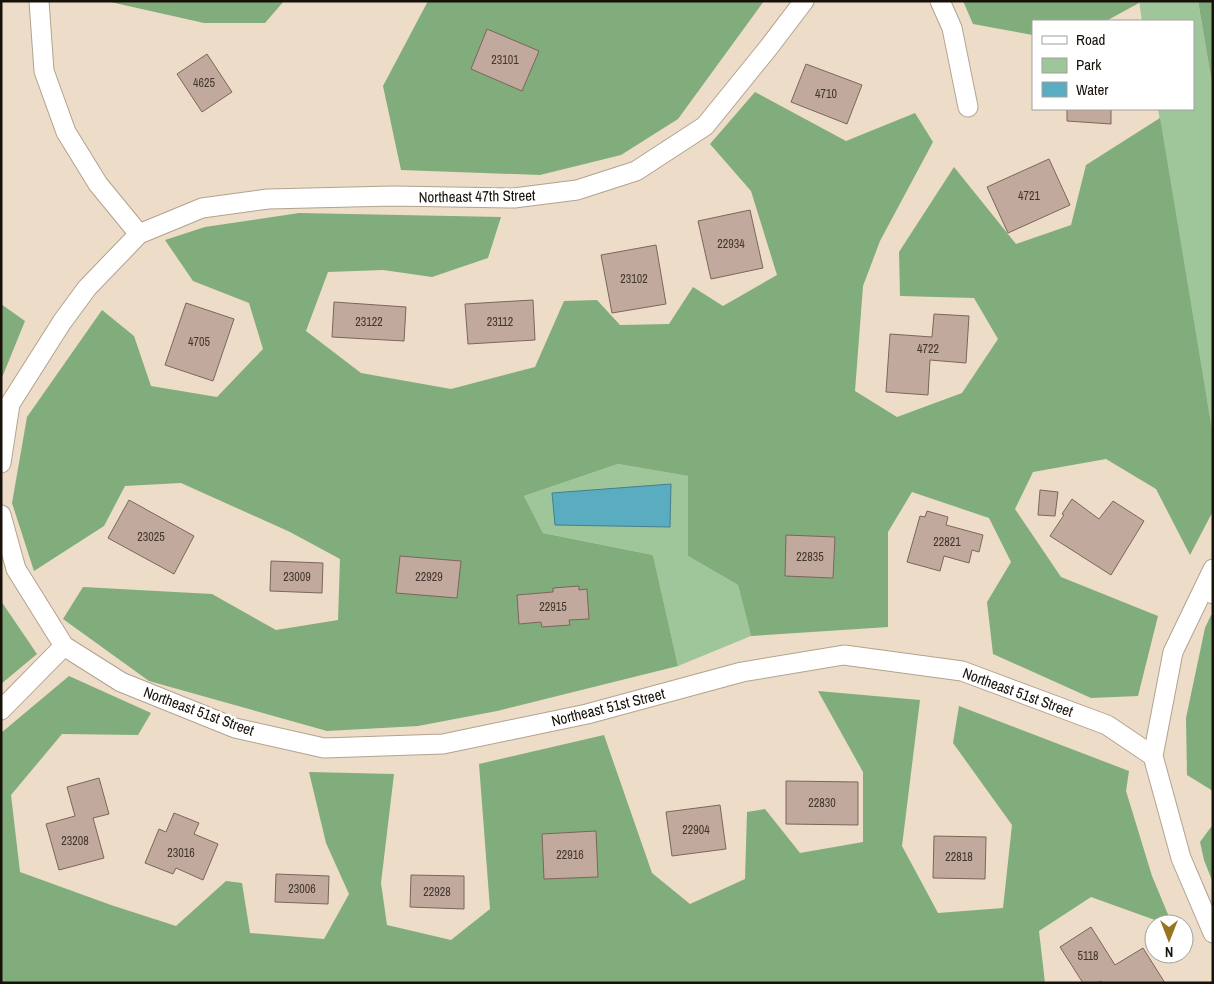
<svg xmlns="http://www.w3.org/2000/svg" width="1214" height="984" font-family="'Archivo Narrow',sans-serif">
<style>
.green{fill:#9fc69a}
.forest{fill:#80ad7b}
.water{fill:#5aadc1;stroke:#467e8a}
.building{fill:#c2a99d;stroke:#7c655b}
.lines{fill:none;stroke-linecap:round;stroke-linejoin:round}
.service-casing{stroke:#b3a28e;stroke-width:11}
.minor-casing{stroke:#b3a28e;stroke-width:21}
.service{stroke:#fff;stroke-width:9}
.minor{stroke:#fff;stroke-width:19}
.labels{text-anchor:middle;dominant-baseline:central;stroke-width:5;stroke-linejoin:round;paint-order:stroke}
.number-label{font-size:12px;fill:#42372f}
.street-label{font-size:15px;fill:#17110a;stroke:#fff}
</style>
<rect width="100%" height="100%" fill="#eddcc7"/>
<!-- green -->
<path class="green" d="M 1139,1 L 1198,1 L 1213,89 L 1213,435 L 1158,109 L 1193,109 L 1193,21 L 1142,21 Z
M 618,464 L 688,476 L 688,556 L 738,585 L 751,636 L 678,666 L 653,555 L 543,533 L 524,496 Z"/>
<!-- forest -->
<path class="forest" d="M 106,1 L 284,1 L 265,23 L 204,23 Z
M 428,1 L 764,1 L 678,119 L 621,155 L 540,175 L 401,170 L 383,86 Z
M 963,1 L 1139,1 L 1139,3 L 1106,21 L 1033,21 L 1033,35 L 973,24 Z
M 1198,1 L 1213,1 L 1213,89 Z
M 755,92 L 846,141 L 915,113 L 933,142 L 880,241 L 863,286 L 855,391 L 897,417 L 962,393 L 998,339 L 974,298 L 900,296 L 899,252 L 954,167 L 1016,244 L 1071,225 L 1086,165 L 1160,118 L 1213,435 L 1213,511 L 1190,555 L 1156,489 L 1106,459 L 1033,472 L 1015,509 L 1061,577 L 1158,616 L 1138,696 L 1091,698 L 993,654 L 987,602 L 1011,562 L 989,518 L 912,492 L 888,532 L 888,627 L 751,636 L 738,585 L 688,556 L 688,476 L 618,464 L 524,496 L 543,533 L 653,555 L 678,666 L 497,711 L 418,726 L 327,731 L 149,681 L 63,619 L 83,587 L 212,594 L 276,630 L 338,620 L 340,559 L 290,532 L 181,483 L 125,486 L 104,526 L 34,571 L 12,503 L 27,417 L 102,310 L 134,336 L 151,386 L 217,397 L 263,349 L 249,303 L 193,281 L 165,240 L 205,227 L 299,213 L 501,217 L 488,258 L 432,277 L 383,270 L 328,272 L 306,331 L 361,373 L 451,389 L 535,367 L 564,301 L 597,300 L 620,325 L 669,324 L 693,287 L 723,306 L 777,275 L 751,191 L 710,144 Z
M 1,304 L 25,321 L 1,380 Z
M 1,601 L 37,654 L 1,684 Z
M 1211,615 L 1213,616 L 1213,791 L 1187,775 L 1186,718 L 1205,628 Z
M 69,676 L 151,713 L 138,735 L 62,734 L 11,795 L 20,872 L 111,905 L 176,926 L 226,881 L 242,883 L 250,933 L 324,939 L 349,894 L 326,843 L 309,772 L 394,774 L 381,883 L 387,925 L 451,940 L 490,909 L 479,764 L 604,735 L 652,873 L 690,904 L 745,879 L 747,812 L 765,809 L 800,853 L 863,842 L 863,772 L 818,691 L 920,700 L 902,846 L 938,913 L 1003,908 L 1012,825 L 953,743 L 959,706 L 1129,771 L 1126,791 L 1152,876 L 1172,924 L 1166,924 L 1091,897 L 1039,931 L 1045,983 L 1,983 L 1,733 Z
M 1211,827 L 1213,827 L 1213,883 L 1204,860 L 1200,842 Z"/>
<!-- water -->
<path class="water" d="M 671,484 L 670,527 L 555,525 L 552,493 Z"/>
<!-- building -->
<path class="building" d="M 487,29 L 539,51 L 522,91 L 471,69 Z
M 207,54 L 232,92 L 202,112 L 177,74 Z
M 806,64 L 862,85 L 847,124 L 791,102 Z
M 1067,109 L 1111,109 L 1111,124 L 1067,121 Z
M 1049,159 L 1070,205 L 1008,233 L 987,187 Z
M 750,210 L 763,268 L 711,279 L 698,221 Z
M 656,245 L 666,304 L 612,313 L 601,255 Z
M 533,300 L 535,340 L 468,344 L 465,304 Z
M 334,302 L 406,307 L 404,341 L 332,337 Z
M 186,303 L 234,319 L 213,381 L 165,365 Z
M 934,314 L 969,316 L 966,363 L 930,360 L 928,395 L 886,392 L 890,334 L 932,337 Z
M 1040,490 L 1058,492 L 1055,516 L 1038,515 Z
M 1072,499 L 1099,519 L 1113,501 L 1144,521 L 1111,575 L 1050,536 L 1064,515 L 1062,514 Z
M 129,500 L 194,536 L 174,574 L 108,538 Z
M 927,511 L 948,517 L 946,525 L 983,535 L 979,552 L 972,550 L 969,563 L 944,556 L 940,571 L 907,562 L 920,516 L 925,517 Z
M 786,535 L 835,537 L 833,578 L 785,576 Z
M 400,556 L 461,561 L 457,598 L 396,593 Z
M 271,561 L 323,563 L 322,593 L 270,591 Z
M 579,586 L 579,590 L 587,589 L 589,619 L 569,620 L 570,625 L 542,627 L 541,622 L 519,624 L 517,595 L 553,592 L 553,588 Z
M 99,778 L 109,814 L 93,818 L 104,858 L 59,870 L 46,824 L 75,816 L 67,787 Z
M 786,781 L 858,782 L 858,825 L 786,824 Z
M 720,805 L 726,849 L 672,856 L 666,812 Z
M 174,813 L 199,823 L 194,834 L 218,844 L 203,880 L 176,868 L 173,874 L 145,863 L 159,829 L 166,832 Z
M 596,831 L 598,877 L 544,879 L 542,834 Z
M 934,836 L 986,837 L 985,879 L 933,878 Z
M 276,874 L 329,876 L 328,904 L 275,902 Z
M 411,875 L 464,876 L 464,909 L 410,907 Z
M 1091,927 L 1115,965 L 1143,948 L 1165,983 L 1101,983 L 1101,981 L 1098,983 L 1083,983 L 1060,947 Z"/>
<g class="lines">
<defs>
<path id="service" d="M 1200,595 L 1213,599"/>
<path id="minor" d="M 39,1 L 44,71 L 66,132 L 98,184 L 139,234
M 940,1 L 952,28 L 968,107
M 1,463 L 10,404 L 62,322 L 87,288 L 139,234 L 202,208 L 268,199 L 393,196 L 514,198 L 577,190 L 636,171 L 705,126 L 769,47 L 804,1
M 1,515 L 16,569 L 64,646 L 121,682 L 235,728 L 324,748 L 443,744 L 587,714 L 742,672 L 844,655 L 962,671 L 1107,725 L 1153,756
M 1213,569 L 1173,652 L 1153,756 L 1181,858 L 1213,933
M 1,710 L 64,646"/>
</defs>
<!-- service casing -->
<use href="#service" class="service-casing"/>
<!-- minor casing -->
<use href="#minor" class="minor-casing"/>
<!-- service -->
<use href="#service" class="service"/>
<!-- minor -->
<use href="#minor" class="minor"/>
</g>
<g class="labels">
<!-- number labels -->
<g class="number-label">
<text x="505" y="60">23101</text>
<text x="204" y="83">4625</text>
<text x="826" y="94">4710</text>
<text x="1029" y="196">4721</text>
<text x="731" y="244">22934</text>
<text x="634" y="279">23102</text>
<text x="369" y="322">23122</text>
<text x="500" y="322">23112</text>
<text x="199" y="342">4705</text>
<text x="928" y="349">4722</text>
<text x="151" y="537">23025</text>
<text x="947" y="542">22821</text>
<text x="810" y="557">22835</text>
<text x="297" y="577">23009</text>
<text x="429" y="577">22929</text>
<text x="553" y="607">22915</text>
<text x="822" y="803">22830</text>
<text x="696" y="830">22904</text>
<text x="75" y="841">23208</text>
<text x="181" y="853">23016</text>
<text x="570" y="855">22916</text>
<text x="959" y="857">22818</text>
<text x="302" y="889">23006</text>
<text x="437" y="892">22928</text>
<text x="1088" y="956">5118</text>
</g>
<!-- street labels -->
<g class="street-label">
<text transform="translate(477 196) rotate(-1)">Northeast 47th Street</text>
<text transform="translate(1018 692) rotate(20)">Northeast 51st Street</text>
<text transform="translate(608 707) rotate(-14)">Northeast 51st Street</text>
<text transform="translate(199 711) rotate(20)">Northeast 51st Street</text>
</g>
</g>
<!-- border -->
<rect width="1214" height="984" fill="none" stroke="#17110a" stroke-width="5"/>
<!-- legend -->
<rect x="1032" y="20" width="162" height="90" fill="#ffffff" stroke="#a2a09d"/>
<rect x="1042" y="36" width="25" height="8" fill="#ffffff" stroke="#a2a09d"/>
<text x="1076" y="45" font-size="15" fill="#17110a">Road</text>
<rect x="1042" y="58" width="25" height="15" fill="#9fc69a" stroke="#a2a09d"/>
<text x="1076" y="70" font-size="15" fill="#17110a">Park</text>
<rect x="1042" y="82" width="25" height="15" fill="#5aadc1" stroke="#a2a09d"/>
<text x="1076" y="95" font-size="15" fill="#17110a">Water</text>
<!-- north arrow -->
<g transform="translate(1169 939) rotate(180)"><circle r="24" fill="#ffffff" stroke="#a2a09d"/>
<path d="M0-4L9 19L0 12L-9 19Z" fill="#97751e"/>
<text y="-8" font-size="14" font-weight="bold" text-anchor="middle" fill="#17110a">N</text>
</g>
</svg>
